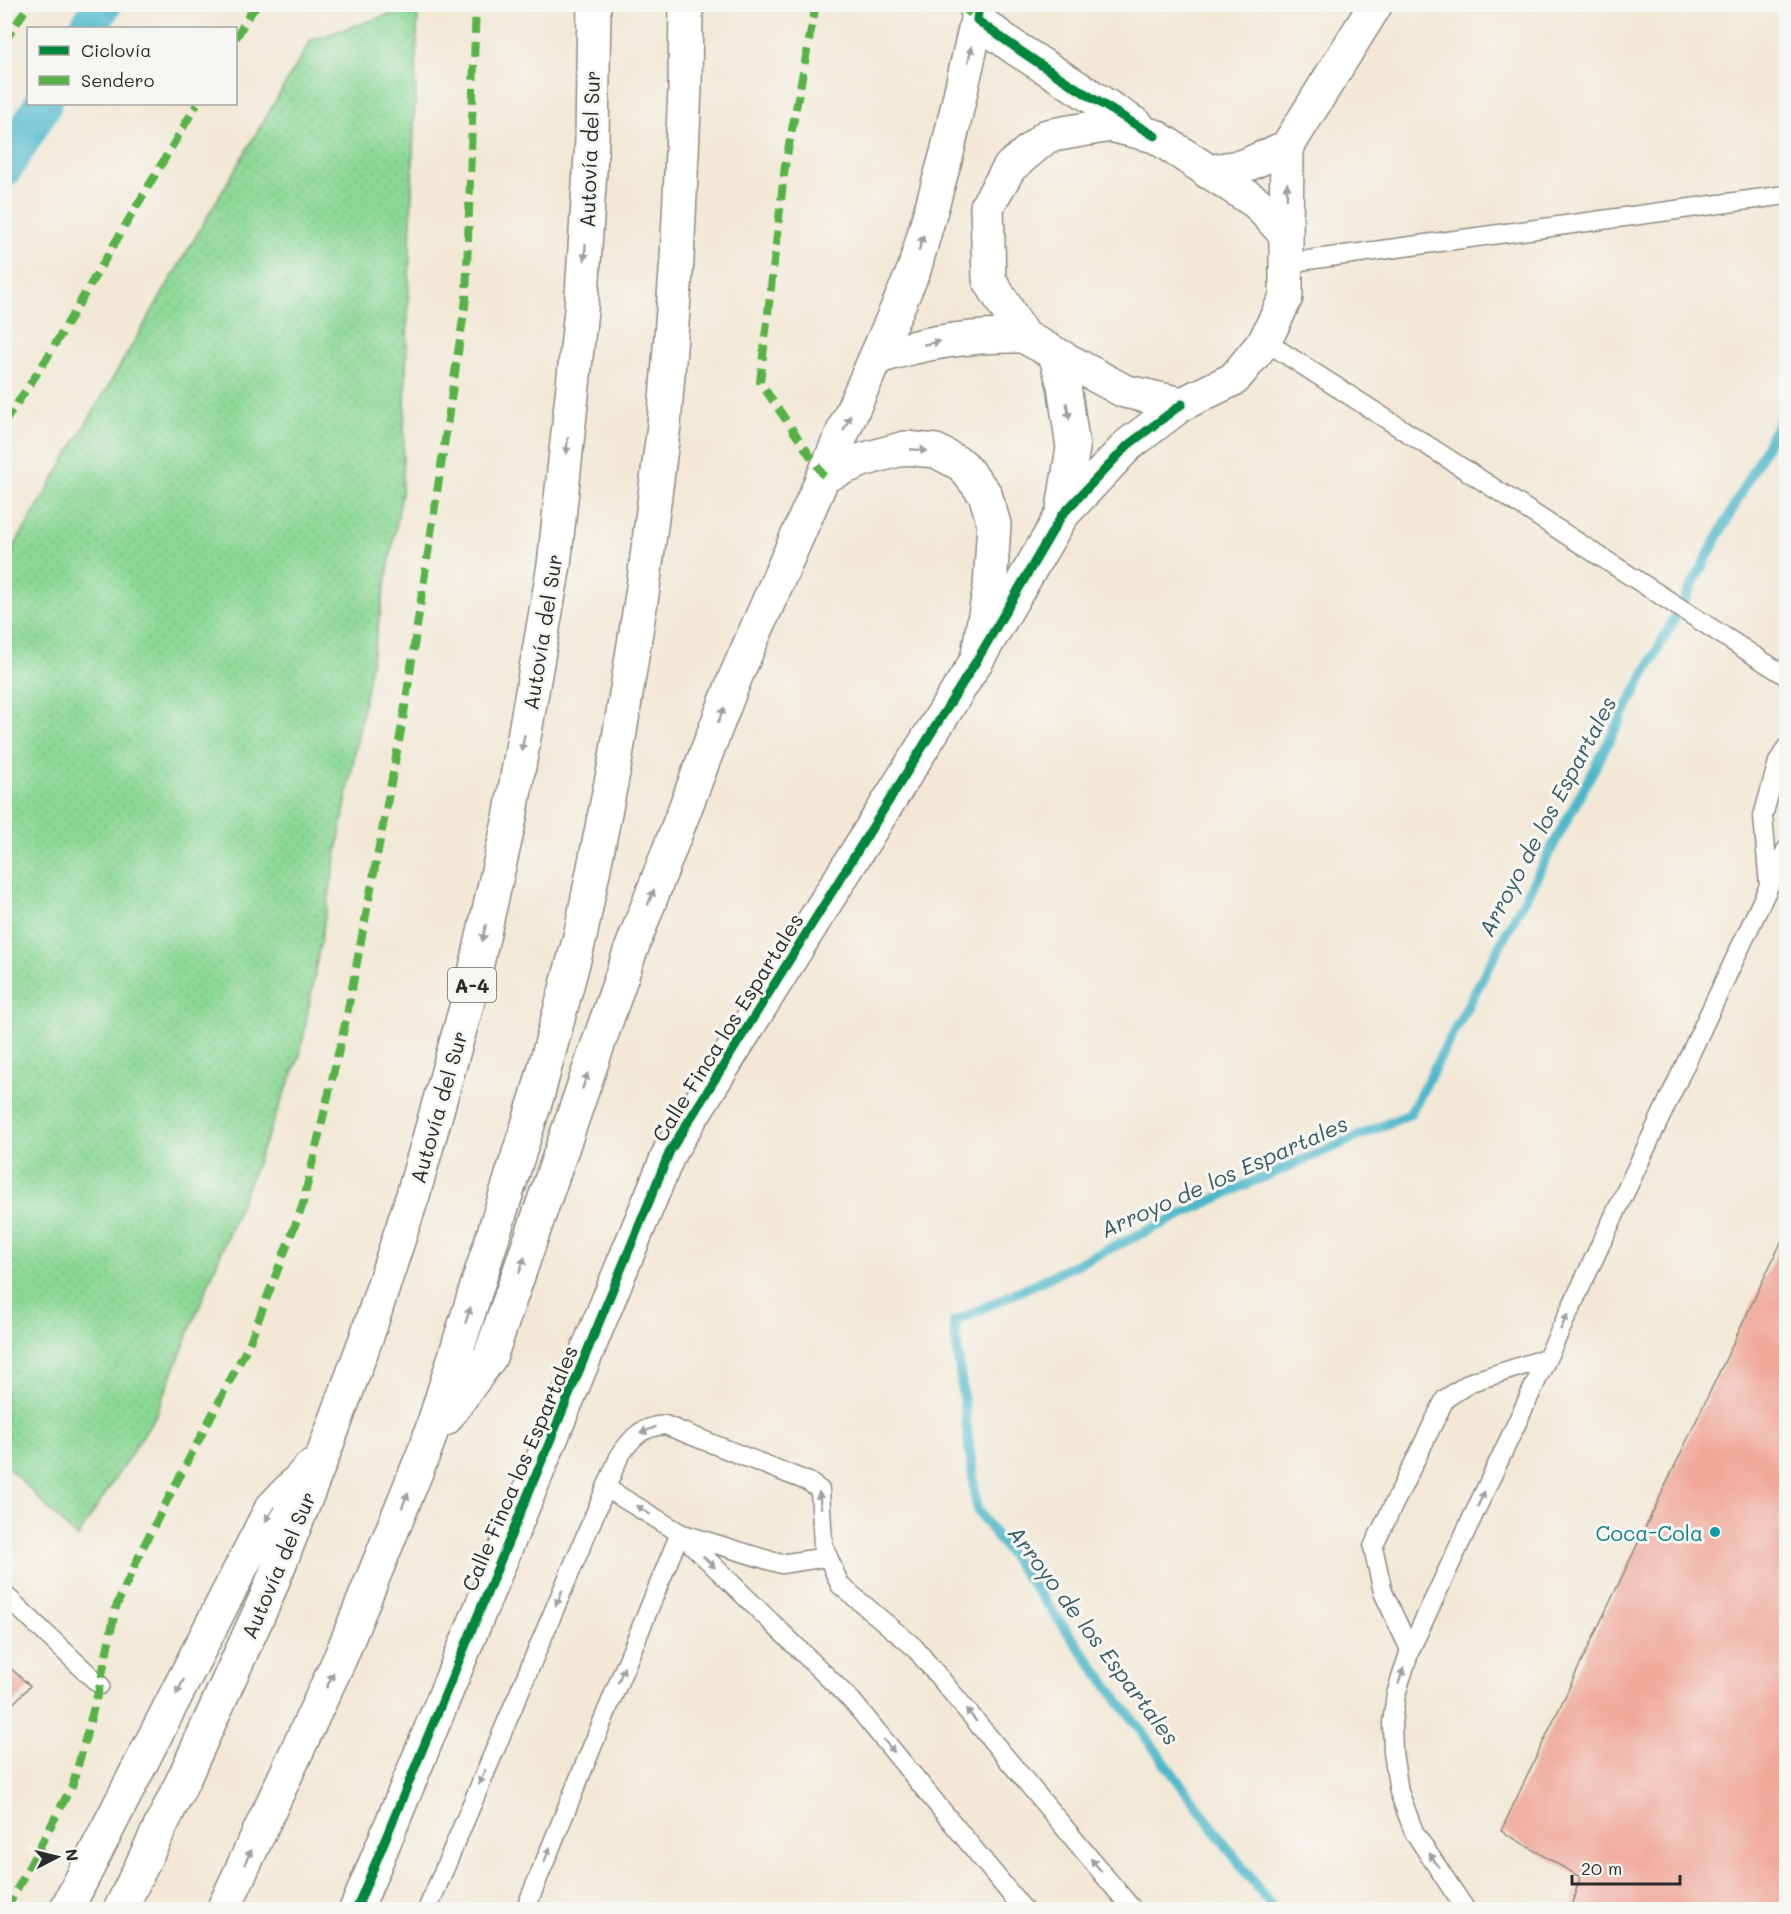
<svg xmlns="http://www.w3.org/2000/svg" width="1791" height="1914" font-family="Mali,sans-serif">
<style>
.grass{fill:url(#grass-dots);stroke:#5b8260;stroke-width:1.5}
.lines{fill:none;stroke-linecap:round;stroke-linejoin:round}
.stream{stroke:#4db8ca;stroke-width:10}
.canal{stroke:#4db8ca;stroke-width:38}
.building{fill:#f0a89a}
.service-casing{stroke:#8e8a80;stroke-width:21}
.minor-casing{stroke:#8e8a80;stroke-width:36}
.motorway-casing{stroke:#8e8a80;stroke-width:36}
.service{stroke:#fff;stroke-width:18}
.minor{stroke:#fff;stroke-width:33}
.motorway{stroke:#fff;stroke-width:33}
.quiet{stroke:#56b246;stroke-width:8;stroke-dasharray:15 8;stroke-linecap:butt}
.cycleway-casing{stroke:#f6f6f2;stroke-width:13}
.cycleway{stroke:#00873e;stroke-width:9}
.oneway{fill:#a0a0a0}
.culture-dot{fill:#0f9aa8;stroke:#f6f6f2;stroke-width:2}
.labels{text-anchor:middle;dominant-baseline:central;stroke-width:6;stroke-linejoin:round;paint-order:stroke}
.shield{fill:#f6f6f2;stroke:#686867;stroke-width:1.5}
.shield-label{font-size:20px;font-weight:bold;fill:#2b2b2b}
.street-label{font-size:21px;fill:#2b2b2b;stroke:#f6f6f2}
.culture-label{font-size:21px;fill:#0d838f;stroke:#f6f6f2;text-anchor:end}
.water-label{font-size:22px;font-style:italic;fill:#375c63;stroke:#f6f6f2}
</style>
<defs>
<pattern id="grass-dots" width="8" height="8" patternUnits="userSpaceOnUse" patternTransform="scale(1.5)"><rect width="8" height="8" fill="#8bd896"/><path d="M2 2h.1M6 6h.1" fill="none" stroke="#78ba81" stroke-width="1.8" stroke-linecap="round"/></pattern>
</defs>
<rect width="100%" height="100%" fill="#f6f6f2"/>
<filter id="ink" filterUnits="userSpaceOnUse"><feTurbulence type="fractalNoise" baseFrequency=".0167" numOctaves="2"/><feDisplacementMap in="SourceGraphic" scale="12" xChannelSelector="R" yChannelSelector="G"/><feConvolveMatrix kernelMatrix="1 2 1 2 8 2 1 2 1" color-interpolation-filters="sRGB"/></filter>
<filter id="wash" filterUnits="userSpaceOnUse"><feTurbulence type="fractalNoise" baseFrequency=".008" numOctaves="4" result="noise"/><feDisplacementMap in="SourceGraphic" scale="24" xChannelSelector="R" yChannelSelector="G"/><feGaussianBlur stdDeviation="1.35" result="paint"/><feColorMatrix in="noise" values="0 0 0 0 0 0 0 0 0 0 0 0 0 0 0 0 0 1.4 0 .05"/><feComposite in="paint" operator="in"/></filter>
<g filter="url(#wash)">
<rect width="100%" height="100%" fill="#f2e8d5"/>
<!-- grass -->
<path class="grass" d="M 418,5 L 402,493 L 300,1055 L 156,1415 L 77,1538 L 5,1464 L 5,562 L 311,40 Z"/>
<g class="lines">
<!-- stream -->
<path class="stream" d="M 1274,1910 L 977,1510 L 954,1322 L 1238,1188 L 1410,1114 L 1786,409"/>
<!-- canal -->
<path class="canal" d="M 88,28 L 103,4
M 4,168 L 43,104"/>
</g>
<g id="blocks">
<!-- building -->
<path class="building" d="M 1786,1232 L 1786,1910 L 1570,1910 L 1580,1877 L 1501,1831 Z
M 4,1662 L 30,1686 L 4,1713 Z"/>
</g>
</g>
<g filter="url(#ink)">
<use href="#blocks" fill-opacity="0" stroke="#8e8a80" stroke-width="1.5"/>
<g class="lines">
<defs>
<path id="service" d="M 1286,263 L 1786,195
M 1265,341 L 1786,676
M 1769,886 L 1763,816 L 1778,762 L 1786,748
M 606,1488 L 680,1533 L 781,1564 L 827,1557
M 4,1594 L 100,1685
M 1410,1650 L 1383,1592 L 1373,1547 L 1445,1399 L 1471,1382 L 1547,1358
M 427,1910 L 619,1457 C 632,1437 641,1427 665,1425 L 809,1482 L 820,1490 L 823,1545 L 840,1585 L 914,1647 L 1133,1910
M 525,1910 L 680,1533 L 852,1701 L 1024,1910
M 1466,1910 L 1414,1832 L 1399,1792 L 1393,1752 L 1392,1723 L 1396,1694 L 1410,1650 L 1786,850"/>
<path id="minor" d="M 979,4 L 977,20 L 1015,48 L 1138,126
M 1110,125 L 1155,136 L 1257,203 L 1286,235 L 1286,297 L 1265,341 L 1234,379 L 1182,404 L 1124,391 L 1023,336 L 989,279 L 987,206 L 1010,167 L 1047,136 Z
M 1287,147 L 1376,4
M 1208,172 L 1244,166 L 1287,147
M 1286,235 L 1287,147
M 1055,354 L 1064,385 L 1073,448 L 1062,515
M 356,1910 L 670,1151 L 977,660 L 1062,515 L 1128,445 L 1182,404"/>
<path id="motorway" d="M 876,358 C 923,342 973,335 1023,336
M 824,476 L 862,460 L 905,448 L 936,451 L 962,465 L 985,494 L 994,524 L 990,587 L 977,660
M 445,1419 L 490,1357 L 629,955 L 735,678 L 914,270 L 947,153 L 977,20
M 66,1910 L 271,1509 L 311,1467
M 120,1910 L 185,1776 L 266,1598 L 323,1455 L 367,1336 L 413,1195 L 471,990 L 510,818 L 554,565 L 581,310 L 592,139 L 594,4
M 223,1910 L 341,1656 L 427,1445 L 538,1093 L 580,937 L 615,763 L 643,588 L 664,425 L 677,259 L 685,89 L 686,4"/>
</defs>
<!-- service casing -->
<use href="#service" class="service-casing"/>
<!-- minor casing -->
<use href="#minor" class="minor-casing"/>
<!-- motorway casing -->
<use href="#motorway" class="motorway-casing"/>
<!-- service -->
<use href="#service" class="service"/>
<!-- minor -->
<use href="#minor" class="minor"/>
<!-- motorway -->
<use href="#motorway" class="motorway"/>
<!-- quiet -->
<path class="quiet" d="M 816,4 L 785,166 L 760,382 L 824,476
M 960,4 L 977,20
M 236,38 L 249,15 L 259,4
M 4,43 L 29,4
M 4,423 L 44,363 L 197,104
M 6,1910 L 73,1784 L 100,1685 L 116,1607 L 144,1545 L 249,1344 L 302,1207 L 346,1020 L 403,720 L 466,299 L 476,4"/>
<defs>
<path id="cycleway" d="M 979,4 L 977,20 C 1034,62 1094,100 1155,136
M 356,1910 L 670,1151 L 977,660 L 1062,515 L 1128,445 L 1182,404"/>
</defs>
<!-- cycleway casing -->
<use href="#cycleway" class="cycleway-casing"/>
<!-- cycleway -->
<use href="#cycleway" class="cycleway"/>
</g>
<!-- one-way arrows -->
<defs><path id="oneway-solid" d="M-6-.8H1V-3.2L6.5 0L1 3.2V.8H-6Z" transform="scale(1.5)"/></defs>
<g class="oneway">
<use href="#oneway-solid" transform="translate(970 54) rotate(-77)"/>
<use href="#oneway-solid" transform="translate(1287 191) rotate(-89)"/>
<use href="#oneway-solid" transform="translate(921 243) rotate(-74)"/>
<use href="#oneway-solid" transform="translate(585 252) rotate(94)"/>
<use href="#oneway-solid" transform="translate(932 343) rotate(-11)"/>
<use href="#oneway-solid" transform="translate(1068 411) rotate(81)"/>
<use href="#oneway-solid" transform="translate(847 423) rotate(-66)"/>
<use href="#oneway-solid" transform="translate(567 446) rotate(96)"/>
<use href="#oneway-solid" transform="translate(919 450) rotate(5)"/>
<use href="#oneway-solid" transform="translate(721 715) rotate(-69)"/>
<use href="#oneway-solid" transform="translate(523 743) rotate(100)"/>
<use href="#oneway-solid" transform="translate(651 897) rotate(-69)"/>
<use href="#oneway-solid" transform="translate(484 933) rotate(103)"/>
<use href="#oneway-solid" transform="translate(585 1081) rotate(-71)"/>
<use href="#oneway-solid" transform="translate(522 1265) rotate(-71)"/>
<use href="#oneway-solid" transform="translate(468 1315) rotate(-72)"/>
<use href="#oneway-solid" transform="translate(1564 1322) rotate(-65)"/>
<use href="#oneway-solid" transform="translate(648 1430) rotate(158)"/>
<use href="#oneway-solid" transform="translate(1481 1499) rotate(-65)"/>
<use href="#oneway-solid" transform="translate(405 1500) rotate(-68)"/>
<use href="#oneway-solid" transform="translate(820 1500) rotate(-98)"/>
<use href="#oneway-solid" transform="translate(643 1510) rotate(-148)"/>
<use href="#oneway-solid" transform="translate(270 1514) rotate(122)"/>
<use href="#oneway-solid" transform="translate(709 1562) rotate(44)"/>
<use href="#oneway-solid" transform="translate(559 1598) rotate(113)"/>
<use href="#oneway-solid" transform="translate(621 1675) rotate(-68)"/>
<use href="#oneway-solid" transform="translate(1401 1676) rotate(-72)"/>
<use href="#oneway-solid" transform="translate(330 1680) rotate(-65)"/>
<use href="#oneway-solid" transform="translate(180 1687) rotate(117)"/>
<use href="#oneway-solid" transform="translate(971 1715) rotate(-130)"/>
<use href="#oneway-solid" transform="translate(889 1746) rotate(50)"/>
<use href="#oneway-solid" transform="translate(482 1777) rotate(113)"/>
<use href="#oneway-solid" transform="translate(547 1855) rotate(-68)"/>
<use href="#oneway-solid" transform="translate(248 1857) rotate(-65)"/>
<use href="#oneway-solid" transform="translate(1434 1860) rotate(-124)"/>
<use href="#oneway-solid" transform="translate(1096 1865) rotate(-130)"/>
</g>
</g>
<!-- markers -->
<circle class="culture-dot" cx="1715" cy="1532" r="6"/>
<g class="labels">
<!-- shield labels -->
<rect class="shield" x="448" y="968" width="48" height="34" rx="4.5"/>
<g class="shield-label">
<text x="472" y="985">A-4</text>
</g>
<!-- street labels -->
<g class="street-label">
<text transform="translate(589 149) rotate(-88)">Autovía del Sur</text>
<text transform="translate(542 632) rotate(-81)">Autovía del Sur</text>
<text transform="translate(727 1027) rotate(-58)">Calle Finca los Espartales</text>
<text transform="translate(438 1107) rotate(-74)">Autovía del Sur</text>
<text transform="translate(519 1468) rotate(-67)">Calle Finca los Espartales</text>
<text transform="translate(278 1565) rotate(-67)">Autovía del Sur</text>
</g>
<!-- culture labels -->
<g class="culture-label">
<text x="1703" y="1532">Coca-Cola</text>
</g>
<!-- water labels -->
<g class="water-label">
<text transform="translate(1547 816) rotate(-62)">Arroyo de los Espartales</text>
<text transform="translate(1224 1176) rotate(-24)">Arroyo de los Espartales</text>
<text transform="translate(1094 1635) rotate(53)">Arroyo de los Espartales</text>
</g>
</g>
<!-- margin -->
<rect width="1791" height="1914" fill="none" stroke="#f6f6f2" stroke-width="24"/>
<!-- legend -->
<rect x="27" y="27" width="210" height="78" fill="#f6f6f2" stroke="#a5a5a2" stroke-width="1.5"/>
<rect x="39" y="46" width="30" height="9" fill="#00873e" stroke="#a5a5a2" stroke-width="1.5"/>
<text x="81" y="57" font-size="18" fill="#2b2b2b">Ciclovía</text>
<rect x="39" y="76" width="30" height="9" fill="#56b246" stroke="#a5a5a2" stroke-width="1.5"/>
<text x="81" y="87" font-size="18" fill="#2b2b2b">Sendero</text>
<!-- north arrow -->
<g transform="translate(57 1857) rotate(83)" stroke="#f6f6f2" stroke-width="4.5" paint-order="stroke">
<path d="M0-4.5L10 22L0 15L-10 22Z" fill="#2b2b2b"/>
<text y="-9" font-size="16" font-weight="bold" text-anchor="middle" fill="#2b2b2b">N</text>
</g>
<!-- scale -->
<path d="M1572 1875v9h108v-9" fill="none" stroke="#2b2b2b" stroke-width="3"/>
<text x="1581" y="1875" font-size="18" fill="#2b2b2b" stroke="#f6f6f2" stroke-width="4.5" paint-order="stroke">20 m</text>
</svg>
